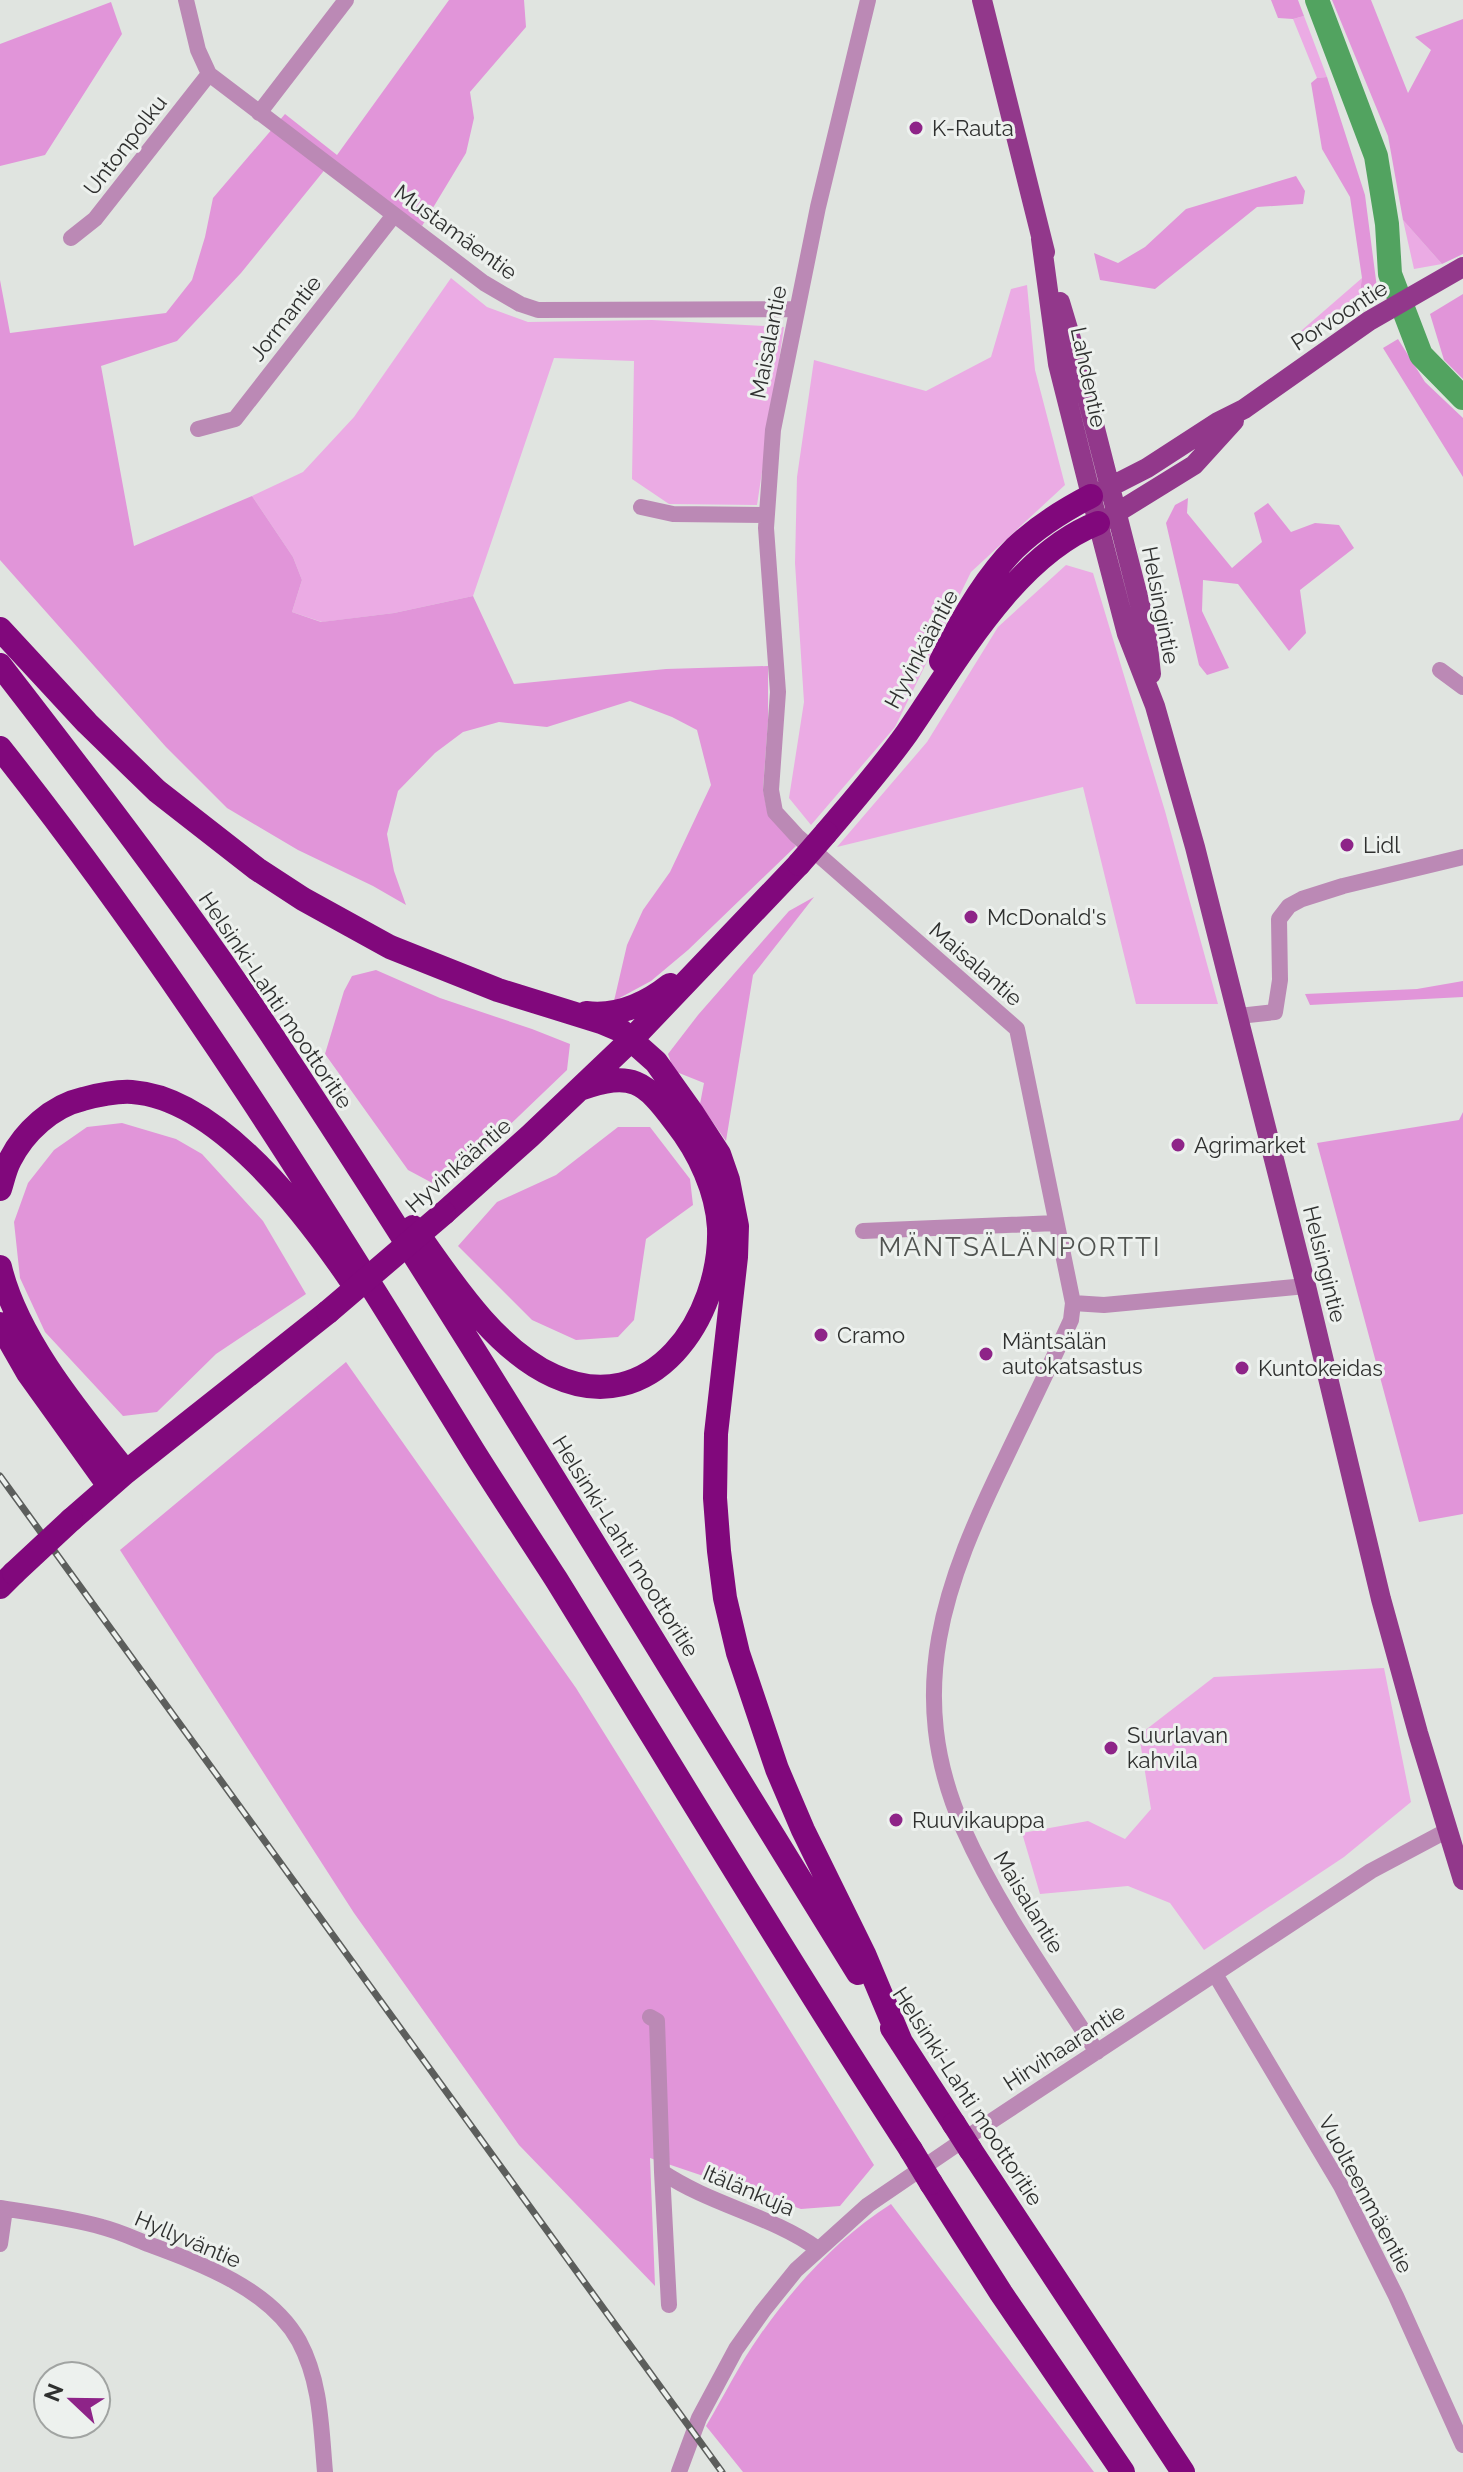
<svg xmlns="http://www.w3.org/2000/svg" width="1463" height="2472" font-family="Raleway,sans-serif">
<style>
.green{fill:#ebabe4}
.forest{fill:#e195d9}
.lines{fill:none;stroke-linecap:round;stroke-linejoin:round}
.river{stroke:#52a360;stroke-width:24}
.minor{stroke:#bb89b5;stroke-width:16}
.major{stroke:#92388b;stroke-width:20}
.highway{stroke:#81087c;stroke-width:24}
.rail-casing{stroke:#5c5e5c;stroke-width:7}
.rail{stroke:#edf1ee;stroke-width:4;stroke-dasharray:12;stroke-linecap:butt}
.highway-bridge{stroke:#81087c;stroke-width:24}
.poi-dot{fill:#8e2488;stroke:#edf1ee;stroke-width:3}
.labels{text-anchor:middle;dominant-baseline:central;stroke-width:6;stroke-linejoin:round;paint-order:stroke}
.poi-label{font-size:22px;fill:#2f302f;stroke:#edf1ee;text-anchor:start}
.street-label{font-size:22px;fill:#2f302f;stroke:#edf1ee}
.quarter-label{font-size:26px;letter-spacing:2px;fill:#515451;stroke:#edf1ee}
</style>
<rect width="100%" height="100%" fill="#e0e4e0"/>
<!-- green -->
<path class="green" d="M 1304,16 L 1327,77 L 1317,78 L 1293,19 Z
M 1403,220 L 1442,264 L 1414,269 Z
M 451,278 L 487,307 L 528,322 L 652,320 L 784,327 L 757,505 L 669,504 L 632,479 L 634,361 L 554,358 L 473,596 L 394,613 L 322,622 L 292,612 L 302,580 L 293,557 L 252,496 L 303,472 L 354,417 Z
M 1362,278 L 1359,298 L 1294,337 Z
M 1027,285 L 1035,370 L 1065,485 L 971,572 L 895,727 L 811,825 L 789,798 L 804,702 L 795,563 L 797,477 L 814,360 L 926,391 L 991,357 L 1011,289 Z
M 1066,565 L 1093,573 L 1165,811 L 1218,1004 L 1136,1004 L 1083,787 L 837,847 L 927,742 L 998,627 Z
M 1384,1668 L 1411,1802 L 1344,1857 L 1204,1950 L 1170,1903 L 1128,1886 L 1040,1894 L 1022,1833 L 1088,1821 L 1125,1839 L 1151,1809 L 1139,1735 L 1214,1677 Z"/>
<!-- forest -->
<path class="forest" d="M 449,0 L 524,0 L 526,27 L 470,92 L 474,118 L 466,153 L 422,226 L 331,162 L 241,273 L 177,341 L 101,366 L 134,546 L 252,496 L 293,557 L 302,580 L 292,612 L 321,622 L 394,613 L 473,596 L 514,684 L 666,669 L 768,666 L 768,721 L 763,789 L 768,815 L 796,846 L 688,950 L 651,981 L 614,1001 L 627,945 L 643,910 L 670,872 L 711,785 L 697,730 L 672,717 L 630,701 L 547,727 L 499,722 L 463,732 L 435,753 L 398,791 L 387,834 L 394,871 L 406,905 L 373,886 L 298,850 L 227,808 L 166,747 L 0,560 L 0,280 L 10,333 L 166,313 L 192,280 L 205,237 L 213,198 L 285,114 L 337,155 Z
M 1271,0 L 1298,0 L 1304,16 L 1293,19 L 1278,18 Z
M 1332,0 L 1371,0 L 1408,93 L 1431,50 L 1415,37 L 1463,19 L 1463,254 L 1442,264 L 1403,220 L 1388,136 Z
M 111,2 L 122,34 L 45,155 L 0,166 L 0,44 Z
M 1327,77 L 1365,195 L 1377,288 L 1359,298 L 1362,278 L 1350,197 L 1322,149 L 1311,83 L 1317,78 Z
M 1296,176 L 1305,191 L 1303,204 L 1257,207 L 1155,289 L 1100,280 L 1094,253 L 1118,263 L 1145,247 L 1186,209 Z
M 1463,294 L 1463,379 L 1444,360 L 1430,314 Z
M 1398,339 L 1425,382 L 1463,418 L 1463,477 L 1383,348 Z
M 1188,498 L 1187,513 L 1232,568 L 1262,542 L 1254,513 L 1268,503 L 1291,532 L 1315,523 L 1339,525 L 1354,548 L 1300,590 L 1306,633 L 1289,651 L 1238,584 L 1203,580 L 1202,611 L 1229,668 L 1207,675 L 1199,665 L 1166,523 L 1175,505 Z
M 814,897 L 753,975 L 726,1141 L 700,1104 L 704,1083 L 674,1071 L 668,1054 L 698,1015 L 789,911 Z
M 376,970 L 440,998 L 532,1029 L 570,1044 L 567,1070 L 470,1163 L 436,1185 L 408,1170 L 325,1054 L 344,991 L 352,976 Z
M 1463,981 L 1463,997 L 1310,1005 L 1305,994 L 1417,989 Z
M 1463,1112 L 1463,1514 L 1419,1522 L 1317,1143 L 1459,1120 Z
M 122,1123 L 176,1139 L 202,1154 L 263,1221 L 306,1294 L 216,1354 L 157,1412 L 123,1416 L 45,1332 L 20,1278 L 14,1222 L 28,1183 L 54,1150 L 87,1127 Z
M 618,1127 L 650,1127 L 690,1179 L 693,1205 L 646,1239 L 634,1320 L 618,1337 L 576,1340 L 532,1320 L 458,1246 L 497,1202 L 556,1175 Z
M 346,1362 L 576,1688 L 874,2165 L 840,2206 L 801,2209 L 650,2158 L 655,2286 L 519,2145 L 354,1913 L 120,1550 Z
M 891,2204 L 1094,2472 L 743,2472 L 706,2426 C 724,2396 740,2363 760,2335 C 795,2285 839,2237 891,2204 Z"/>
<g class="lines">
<!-- river -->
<path class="river" d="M 1317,0 L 1376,156 L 1387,224 L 1390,274 L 1421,355 L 1463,398"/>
<!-- minor -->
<path class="minor" d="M 186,0 L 198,50 L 209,74 L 484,283 L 520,304 L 538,310 L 797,309
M 868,0 L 818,207 L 773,430 L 766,528 L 778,692 L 771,790 L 775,812 L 797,836 L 1017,1029 L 1073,1303 L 1071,1320 C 1050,1366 1028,1411 1006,1457 C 945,1582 903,1691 963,1828 C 998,1907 1050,1979 1097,2052
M 259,113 L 346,0
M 71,238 L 95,219 L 209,74
M 198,429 L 235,419 L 394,215
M 641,507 L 673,514 L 767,515
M 1440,670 L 1463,687
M 1239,1016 L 1275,1012 L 1280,980 L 1279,919 L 1289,906 L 1302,899 L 1343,886 L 1463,857
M 863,1231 L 1056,1223
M 1073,1303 L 1104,1305 L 1306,1286
M 1215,1974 L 1341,2186 L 1396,2296 L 1463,2445
M 650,2017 L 657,2021 L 662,2172 C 711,2205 770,2215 818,2249
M 662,2172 L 669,2305
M 0,2208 C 33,2213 70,2218 102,2227 C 118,2231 133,2238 148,2244 C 202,2264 270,2289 299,2341 C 321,2382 321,2427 325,2472
M 0,2244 L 5,2209
M 679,2472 L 699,2418 L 736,2349 L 763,2311 L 796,2270 L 868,2205 L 981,2128 L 1371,1871 L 1448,1830"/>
<!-- major -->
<path class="major" d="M 982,0 L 1045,252
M 1041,239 L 1058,364 L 1098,523 L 1127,634 L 1155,706 L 1195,847 L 1306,1286 L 1381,1599 L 1418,1733 L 1463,1880
M 1060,302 L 1078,362 L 1146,628 L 1151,674
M 1100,492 L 1147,468 L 1218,422 L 1244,409 L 1369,321 L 1463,267
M 1105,520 L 1194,465 L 1234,421"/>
<!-- highway -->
<path class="highway" d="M 0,629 L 87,723 L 157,791 L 257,869 L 303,899 L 390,947 L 498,990 L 601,1022 L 620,1030 L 656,1062 L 693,1114 L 719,1154 L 728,1180 L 737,1226 L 736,1257 L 716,1434 L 715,1498 L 719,1551 L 725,1598 L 738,1653 L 777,1769 L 803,1830 L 864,1954 L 901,2042
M 941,661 C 959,624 986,577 1015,548 C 1038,526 1064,510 1091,496
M 0,665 C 96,789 192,914 279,1046 C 480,1350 666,1664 858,1973
M 0,748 C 176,970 326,1211 474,1452 C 501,1495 529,1537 556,1579 C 674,1770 789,1962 911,2150
M 826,833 C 854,800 882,768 907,733 C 956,662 1015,555 1098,523
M 586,1013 C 618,1017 646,1004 670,985
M 0,1189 C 3,1180 5,1169 10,1160 C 24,1132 52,1106 83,1099 C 98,1095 116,1091 132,1092 C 218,1098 305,1213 350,1279
M 444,1213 L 530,1136 L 632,1039 L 799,864
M 413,1227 C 450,1279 494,1349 554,1376 C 652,1421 722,1317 719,1228 C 717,1191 699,1152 676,1123 C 644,1080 632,1071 580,1089
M 0,1267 C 17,1339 80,1414 126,1472
M 0,1324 L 28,1373 L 109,1486
M 71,1520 L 126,1472 L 328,1312
M 0,1587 L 14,1573
M 892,2028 L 954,2124
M 970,2149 L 1183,2472
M 931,2183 L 1001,2293 L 1123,2472"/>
<defs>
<path id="rail" d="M 0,1476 L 722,2472"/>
</defs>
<!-- rail casing -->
<use href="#rail" class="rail-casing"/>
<!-- rail -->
<use href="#rail" class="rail"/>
<!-- highway-bridge -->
<path class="highway-bridge" d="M 799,864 L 826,833
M 328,1312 L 444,1213
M 14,1573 L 71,1520
M 954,2124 L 970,2149
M 911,2150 L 931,2183"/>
</g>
<!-- markers -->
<g class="poi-dot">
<circle cx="916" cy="128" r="8"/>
<circle cx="1347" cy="845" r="8"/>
<circle cx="971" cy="917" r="8"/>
<circle cx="1178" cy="1145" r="8"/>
<circle cx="821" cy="1335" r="8"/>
<circle cx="986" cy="1354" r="8"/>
<circle cx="1242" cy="1368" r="8"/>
<circle cx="1111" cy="1748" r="8"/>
<circle cx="896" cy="1820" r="8"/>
</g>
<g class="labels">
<!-- poi labels -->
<g class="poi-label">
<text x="932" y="128">K-Rauta</text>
<text x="1363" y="845">Lidl</text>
<text x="987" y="917">McDonald's</text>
<text x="1194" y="1145">Agrimarket</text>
<text x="837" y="1335">Cramo</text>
<text x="1002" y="1341">Mäntsälän<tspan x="1002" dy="25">autokatsastus</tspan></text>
<text x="1258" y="1368">Kuntokeidas</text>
<text x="1127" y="1735">Suurlavan<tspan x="1127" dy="25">kahvila</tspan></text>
<text x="912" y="1820">Ruuvikauppa</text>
</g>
<!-- street labels -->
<g class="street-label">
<text transform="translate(125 145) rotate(-52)">Untonpolku</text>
<text transform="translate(456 232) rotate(36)">Mustamäentie</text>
<text transform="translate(1339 315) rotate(-33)">Porvoontie</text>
<text transform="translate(285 318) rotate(-52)">Jormantie</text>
<text transform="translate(768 342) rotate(-79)">Maisalantie</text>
<text transform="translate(1089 377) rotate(78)">Lahdentie</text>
<text transform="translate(1161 605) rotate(79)">Helsingintie</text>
<text transform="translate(921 649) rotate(-62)">Hyvinkääntie</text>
<text transform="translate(976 964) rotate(41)">Maisalantie</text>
<text transform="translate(276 1000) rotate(56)">Helsinki-Lahti moottoritie</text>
<text transform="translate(458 1165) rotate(-41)">Hyvinkääntie</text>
<text transform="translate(1325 1264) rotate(76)">Helsingintie</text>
<text transform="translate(626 1546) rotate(58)">Helsinki-Lahti moottoritie</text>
<text transform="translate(1029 1902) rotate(59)">Maisalantie</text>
<text transform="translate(1064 2047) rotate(-33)">Hirvihaarantie</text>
<text transform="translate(968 2096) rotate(57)">Helsinki-Lahti moottoritie</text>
<text transform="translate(749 2190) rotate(23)">Itälänkuja</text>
<text transform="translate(1366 2194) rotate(62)">Vuolteenmäentie</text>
<text transform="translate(188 2239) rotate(23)">Hyllyväntie</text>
</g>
<!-- quarter labels -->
<g class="quarter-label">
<text x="1020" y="1247">MÄNTSÄLÄNPORTTI</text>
</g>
</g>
<!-- north arrow -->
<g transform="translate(72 2400) rotate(292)"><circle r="38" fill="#edf1ee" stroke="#a1a4a2" stroke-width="2"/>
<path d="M0-6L14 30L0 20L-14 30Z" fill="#8e2488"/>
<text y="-12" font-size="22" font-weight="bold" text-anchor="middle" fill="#2f302f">N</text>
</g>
</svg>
